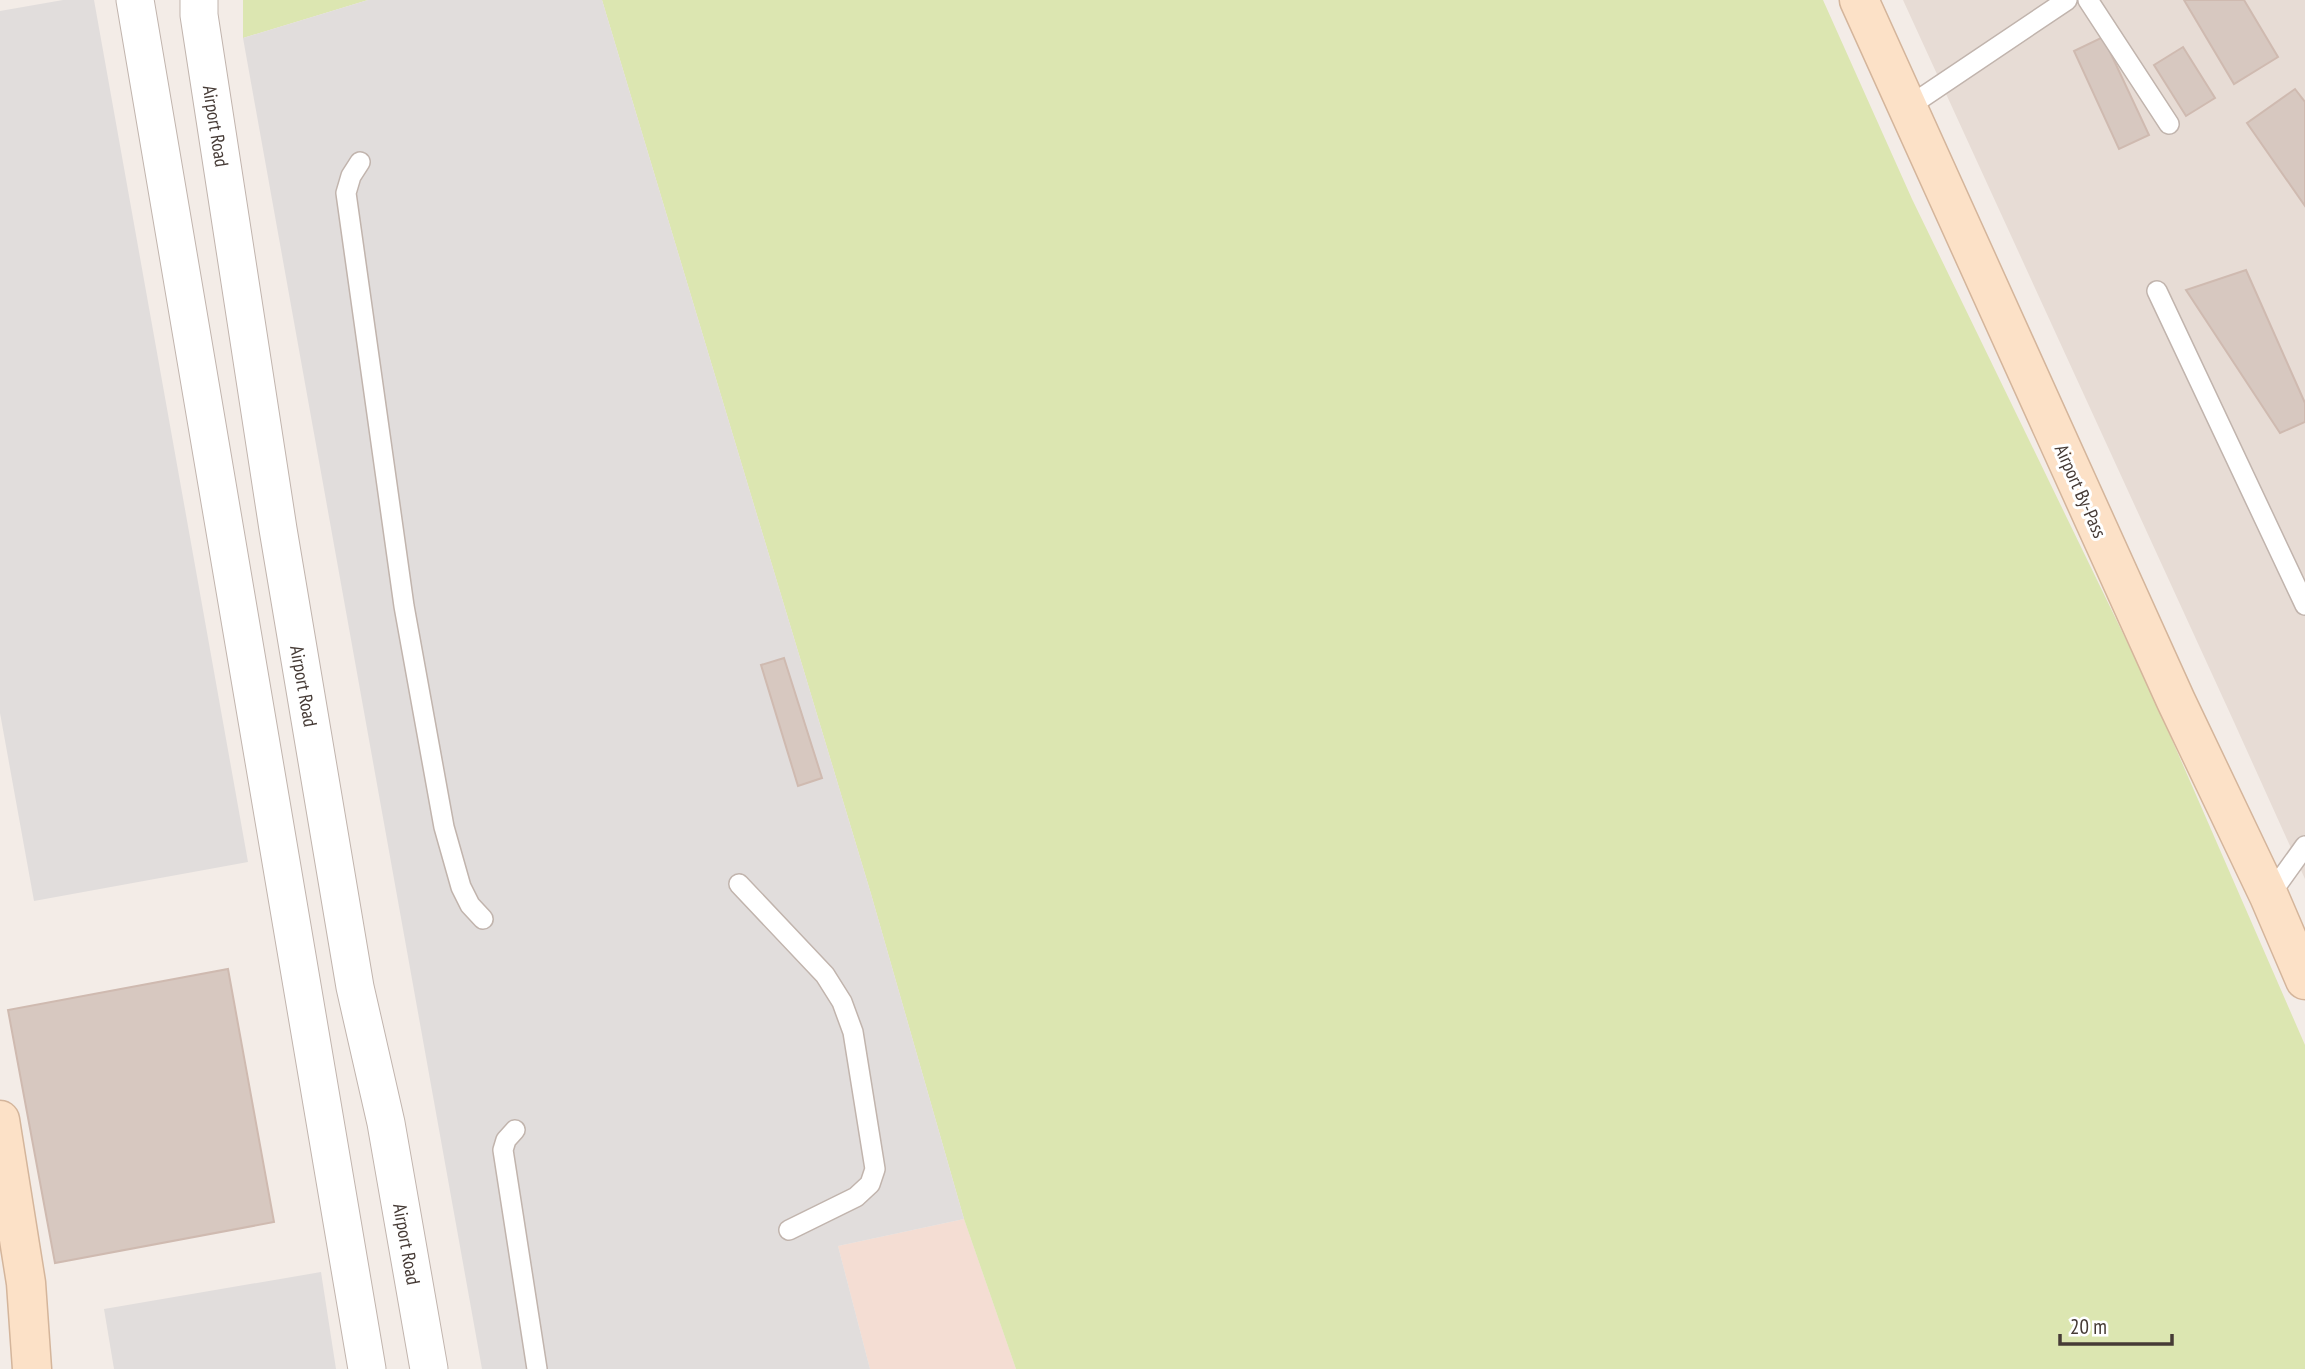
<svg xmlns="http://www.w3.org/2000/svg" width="2305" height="1369" font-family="'PT Sans Narrow',sans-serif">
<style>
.residential{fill:#e7dcd5}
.commercial{fill:#f4ddd3}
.green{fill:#dce6b1}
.parking{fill:#e1dddc}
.building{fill:#d7c8c0;stroke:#cfbab0;stroke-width:2}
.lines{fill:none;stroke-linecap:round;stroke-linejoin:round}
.lane-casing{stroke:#c1b4ad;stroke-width:22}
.street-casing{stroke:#c1b4ad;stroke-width:39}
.secondary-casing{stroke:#d4b59b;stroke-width:41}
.lane{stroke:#fff;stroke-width:19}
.street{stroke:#fff;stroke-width:37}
.secondary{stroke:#fce1c7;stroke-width:38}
.labels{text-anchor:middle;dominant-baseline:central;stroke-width:6;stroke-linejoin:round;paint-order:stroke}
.street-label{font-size:19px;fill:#463b36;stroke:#fff}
</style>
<rect width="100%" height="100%" fill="#f3ece7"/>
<!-- residential -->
<path class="residential" d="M 1903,0 L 2305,0 L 2305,879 L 2234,722 Z"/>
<!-- commercial -->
<path class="commercial" d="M 964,1219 L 1016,1369 L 870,1369 L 838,1246 Z"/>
<!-- green -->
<path class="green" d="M 243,0 L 368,0 L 243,38 Z
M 602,0 L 1823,0 L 1912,199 L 2149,687 L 2305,1045 L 2305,1369 L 1016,1369 L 964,1219 L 871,894 Z"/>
<!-- parking -->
<path class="parking" d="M 63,0 L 94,0 L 248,862 L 34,901 L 0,713 L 0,11 Z
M 368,0 L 602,0 L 871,894 L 964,1219 L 838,1246 L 870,1369 L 482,1369 L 243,38 Z
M 321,1272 L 336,1369 L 114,1369 L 104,1309 Z"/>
<!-- building -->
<path class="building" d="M 2184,0 L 2244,0 L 2278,57 L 2234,84 Z
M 2103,37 L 2149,135 L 2119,149 L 2074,51 Z
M 2183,47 L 2215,98 L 2186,116 L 2154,65 Z
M 2295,89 L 2305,102 L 2305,206 L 2247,123 Z
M 2246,270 L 2305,403 L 2305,422 L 2280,433 L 2186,290 Z
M 784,658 L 822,778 L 798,786 L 761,665 Z
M 228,969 L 274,1222 L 55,1263 L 8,1010 Z"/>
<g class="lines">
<defs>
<path id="lane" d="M 2088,0 L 2169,124
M 1908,107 L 2067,0
M 360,162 L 351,176 L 346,193 L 404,606 L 444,827 L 461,887 L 470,905 L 483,919
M 2157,291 L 2305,605
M 739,884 L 825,975 L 842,1002 L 853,1032 L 875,1169 L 870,1184 L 856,1197 L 789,1230
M 2269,896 L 2305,846
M 515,1130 L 506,1140 L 503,1150 L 537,1369"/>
<path id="street" d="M 135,0 L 367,1369
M 199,0 L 199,15 L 278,529 L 355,987 L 386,1123 L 429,1369"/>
<path id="secondary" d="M 1859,0 L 2176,701 L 2269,896 L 2305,980
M 0,1120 L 26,1283 L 32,1369"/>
</defs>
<!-- lane casing -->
<use href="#lane" class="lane-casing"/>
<!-- street casing -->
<use href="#street" class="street-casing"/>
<!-- secondary casing -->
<use href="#secondary" class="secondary-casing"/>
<!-- lane -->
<use href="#lane" class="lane"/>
<!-- street -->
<use href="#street" class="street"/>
<!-- secondary -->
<use href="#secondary" class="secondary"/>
</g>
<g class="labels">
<!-- street labels -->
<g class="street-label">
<text transform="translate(216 126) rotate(81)">Airport Road</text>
<text transform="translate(2081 491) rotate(66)">Airport By-Pass</text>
<text transform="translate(304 686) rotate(80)">Airport Road</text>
<text transform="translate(407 1244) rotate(80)">Airport Road</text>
</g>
</g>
<!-- scale -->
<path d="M2060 1334v10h112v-10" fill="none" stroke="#463b36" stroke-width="3.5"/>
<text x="2070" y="1334" font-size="21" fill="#463b36" stroke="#ffffff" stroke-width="5" paint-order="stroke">20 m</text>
</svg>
